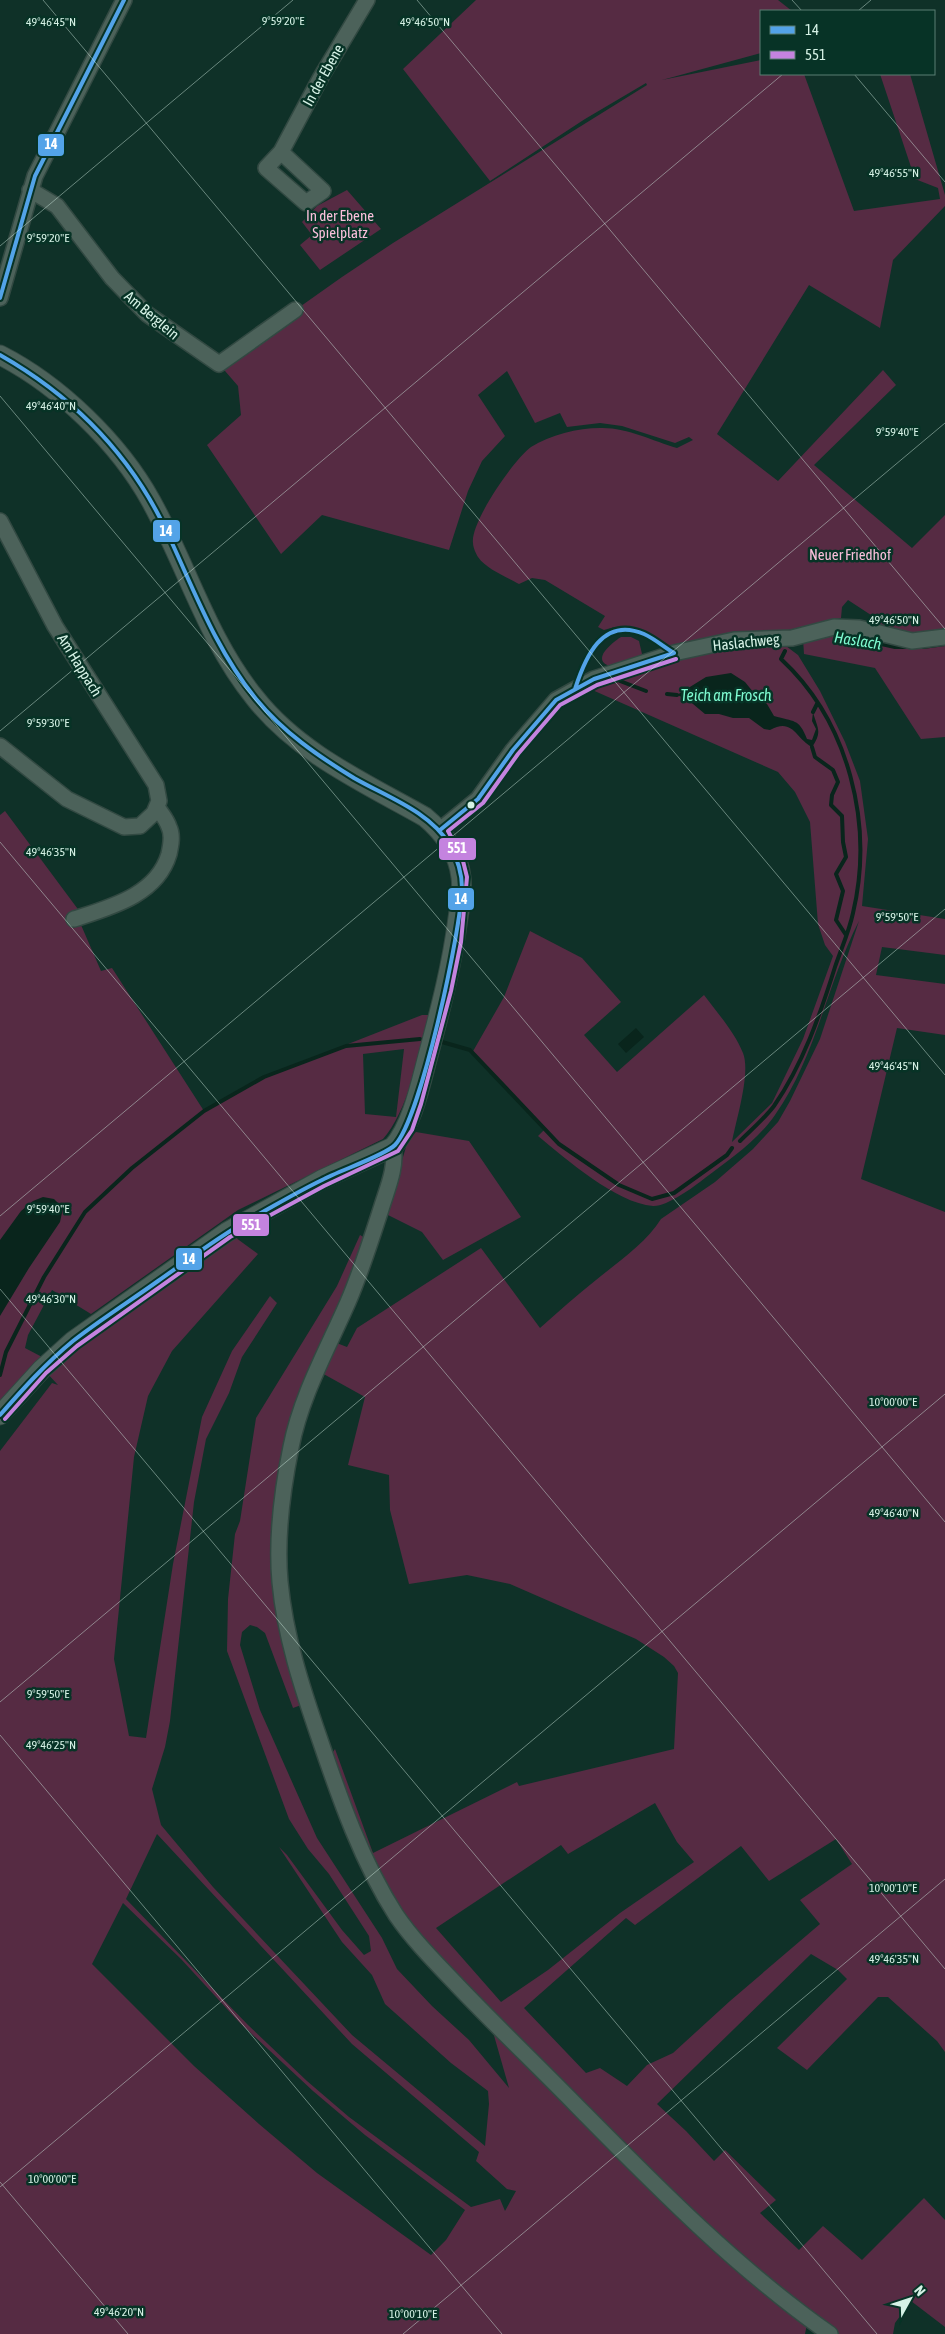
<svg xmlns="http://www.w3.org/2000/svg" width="945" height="2334" font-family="'Asap Condensed',sans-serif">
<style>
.green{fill:#562b43;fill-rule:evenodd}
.water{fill:#09251c}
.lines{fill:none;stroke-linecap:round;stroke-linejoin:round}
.stream{stroke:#09251c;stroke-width:4}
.minor-casing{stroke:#324942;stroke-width:18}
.tertiary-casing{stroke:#324942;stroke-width:21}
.minor{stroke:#4c625a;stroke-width:15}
.tertiary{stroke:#4c625a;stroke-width:19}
.bus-1-casing{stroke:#073326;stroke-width:8}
.bus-2-casing{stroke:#073326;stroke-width:8}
.bus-1{stroke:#53a3e8;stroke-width:4}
.bus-2{stroke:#c483df;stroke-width:4}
.ticks{fill:none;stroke:#d6f2e6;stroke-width:1;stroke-opacity:0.45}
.bus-dot{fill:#d6f2e6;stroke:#073326;stroke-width:2}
.labels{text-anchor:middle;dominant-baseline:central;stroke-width:5;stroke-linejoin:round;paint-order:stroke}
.street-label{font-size:15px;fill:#d6f2e6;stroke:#073326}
.park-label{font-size:15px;fill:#fabfdb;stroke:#073326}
.water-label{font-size:16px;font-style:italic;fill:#7efad0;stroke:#073326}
.ticks-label{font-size:12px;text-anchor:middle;fill:#d6f2e6;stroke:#073326;stroke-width:5;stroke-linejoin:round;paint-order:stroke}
.line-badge{stroke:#073326;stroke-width:2}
.badge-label{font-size:14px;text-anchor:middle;font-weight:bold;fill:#fff}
</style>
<rect width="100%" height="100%" fill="#0f3128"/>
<!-- green -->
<path class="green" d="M 476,0 L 778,0 L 792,11 L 761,11 L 761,53 L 662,80 L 761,60 L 761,74 L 804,74 L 854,211 L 940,199 L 938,188 L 915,179 L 880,74 L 910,74 L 945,195 L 945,206 L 893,260 L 880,328 L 809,285 L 717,434 L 778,481 L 883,370 L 896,385 L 814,465 L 912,548 L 945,515 L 945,631 L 913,635 L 871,626 L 874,617 L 848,600 L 842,607 L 841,618 L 784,631 L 674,649 C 651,633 633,620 604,630 L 598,627 L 605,616 L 545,580 L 532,578 L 519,584 C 507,577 486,569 478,557 C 476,554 473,547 473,543 C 470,523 514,459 531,447 C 550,435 578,428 600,428 C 626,427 653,441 677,448 L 693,440 L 689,437 L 675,443 L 622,426 L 600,423 L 567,427 L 560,413 L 535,423 L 507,371 L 478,395 L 505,436 L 482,461 L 468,491 L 449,550 L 322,515 L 281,554 L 207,445 L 241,415 L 238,386 L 219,364 L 342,277 L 393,243 L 647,85 L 646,83 L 585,119 L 490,181 L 403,69 Z
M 347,190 L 381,229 L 320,270 L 300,245 L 312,235 L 302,222 L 317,206 Z
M 828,630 L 945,641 L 945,737 L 921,739 L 875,668 L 804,654 L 803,639 Z
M 621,637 L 631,637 L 639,641 L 642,654 C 637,661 618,669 610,666 C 590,660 613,642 621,637 Z
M 764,643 L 786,646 L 798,655 L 820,691 L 845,742 L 860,781 L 868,839 L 862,906 L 945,919 L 945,955 L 882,947 L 876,975 L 945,984 L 945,1035 L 897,1028 L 861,1179 L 945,1212 L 945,2052 L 937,2041 L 888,1997 L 878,1997 L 807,2070 L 777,2048 L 847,1979 L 838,1970 L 811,1954 L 657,2104 L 686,2131 L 714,2161 L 725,2150 L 776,2200 L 760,2213 L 799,2250 L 823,2226 L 862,2260 L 924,2198 L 945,2220 L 945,2327 L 911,2301 L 895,2323 L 893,2334 L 839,2334 L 726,2246 L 421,1939 L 375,1873 L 331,1755 L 335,1749 L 373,1853 L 517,1782 L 519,1786 L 674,1749 L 678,1673 L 674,1666 L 664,1657 L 636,1639 L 510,1584 L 467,1575 L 409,1584 L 390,1510 L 389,1475 L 348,1465 L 365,1397 L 320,1372 L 334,1342 L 347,1347 L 357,1328 L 481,1248 L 540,1328 C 559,1311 577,1295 596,1280 C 618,1262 646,1243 661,1219 L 715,1182 L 753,1149 L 778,1122 L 790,1101 L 820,1039 L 859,921 C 827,983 816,1057 775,1115 C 757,1141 729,1160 705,1178 C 694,1187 666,1207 653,1206 C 616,1203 566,1159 538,1136 L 545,1129 L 472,1053 L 504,997 L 530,931 L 582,958 L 621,1002 L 584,1035 L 617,1072 L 704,995 C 718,1014 734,1031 743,1053 C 751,1073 736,1120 732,1142 L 772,1103 L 803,1039 L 833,956 L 825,945 L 818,924 L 810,822 L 795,792 L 778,772 L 590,689 L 606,680 L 712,650 ZM 655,1803 L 677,1842 L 694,1862 L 620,1913 L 548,1970 L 501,2002 L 436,1928 L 561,1845 L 568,1854 ZM 836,1839 L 852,1864 L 800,1900 L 820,1924 L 730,2001 L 673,2053 L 647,2065 L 627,2086 L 600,2068 L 586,2073 L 524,2008 L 626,1918 L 635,1925 L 741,1846 L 769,1881 Z
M 5,811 L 83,916 L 78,918 L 101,971 L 112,968 L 204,1111 L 264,1077 L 422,1015 L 431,1015 C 421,1050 407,1113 383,1139 L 238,1210 L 91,1314 L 52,1290 L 28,1335 L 25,1348 L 44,1358 L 0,1403 L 0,815 ZM 404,1049 L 396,1117 L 365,1114 L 363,1054 Z
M 416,1132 L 469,1141 L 521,1217 L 443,1260 L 422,1232 L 386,1214 L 409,1137 Z
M 232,1235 L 258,1254 L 172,1351 L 148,1396 L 134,1457 L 114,1659 L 129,1736 L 146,1738 L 173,1564 L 202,1417 L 232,1351 L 270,1296 L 277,1303 L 242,1357 L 229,1393 L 206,1439 L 194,1502 L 170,1721 L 165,1747 L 152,1789 L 161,1825 L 213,1887 L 352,2035 L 485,2146 L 489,2104 L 488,2091 L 451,2063 L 385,2004 L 372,1975 L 342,1942 L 279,1847 L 287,1855 L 342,1930 L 364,1955 L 371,1951 L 369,1936 L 329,1874 L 308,1849 L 289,1819 L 227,1651 L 228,1599 L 235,1534 L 240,1521 L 256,1418 L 337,1286 L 360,1235 L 365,1238 L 354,1275 L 310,1372 L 275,1544 L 304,1704 L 293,1708 L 265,1633 L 257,1627 L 250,1625 L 242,1632 L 240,1645 L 260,1710 L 317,1838 L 382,1938 L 397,1969 L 432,2006 L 469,2040 L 509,2088 L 491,2025 L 807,2324 L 805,2334 L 0,2334 L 0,1451 L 52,1383 L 58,1385 L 46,1372 ZM 157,1834 L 352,2044 L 479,2152 L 476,2161 L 507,2189 L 516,2191 L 505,2211 L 500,2199 L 471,2207 L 349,2117 L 307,2081 L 248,2025 L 126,1899 ZM 123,1903 L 181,1959 L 240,2023 L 313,2091 L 365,2135 L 465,2210 L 446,2240 L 431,2255 L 317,2173 L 259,2124 L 194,2066 L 92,1964 Z"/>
<!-- water -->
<path class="water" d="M 731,673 L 745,682 L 758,698 L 767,704 L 774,716 C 794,722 799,718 807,739 L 812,740 L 816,729 L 812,721 L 813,712 C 817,728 823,731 812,747 C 796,739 793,717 770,730 L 764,729 L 749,718 L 733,718 L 719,714 L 705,714 L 687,699 L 677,695 L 706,677 Z
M 636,1028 L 644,1037 L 626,1053 L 618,1044 Z
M 43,1197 L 54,1199 L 63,1208 L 60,1222 L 29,1268 L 0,1316 L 0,1240 L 21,1211 L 33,1201 Z"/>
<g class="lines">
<!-- stream -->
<path class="stream" d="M 836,634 L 895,647 L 908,647
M 923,647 L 945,644
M 620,681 L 646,691
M 667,694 L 677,695
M 813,712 L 817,704
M 812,747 L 815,757 L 833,770 L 838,782 L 832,795 L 831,805 L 842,816 L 843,842 L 846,857 L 836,874 L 843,891 L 836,920 L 846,935
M 442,1042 L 470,1050 L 559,1144 L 619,1185 L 652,1199 L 674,1193 L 727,1155 L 732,1148
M 740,1141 C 751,1130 765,1118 774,1106 C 803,1064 820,1015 835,967 C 841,949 849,932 853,913 C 874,824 849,722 781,659 L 785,651
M 0,1375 L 6,1352 L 44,1277 L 85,1212 L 132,1168 L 204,1111 L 264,1077 L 346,1046 L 420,1039"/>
<defs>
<path id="minor" d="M 281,152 L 323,191 L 306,203 L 266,168 L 281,152 L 321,77 L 367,0
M 30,190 L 57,206 L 112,278 L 147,314 L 219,364 L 295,310
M 0,298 L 35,176 L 124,0
M 0,521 L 55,626 L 156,785 L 159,801 L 154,813 L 140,826 L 124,827 L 67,799 L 0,746
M 440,830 L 478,799 L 513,750 L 556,700 L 594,679 L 674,653 L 734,640 L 792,638 L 834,627 L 859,628 L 912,641 L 945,637
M 74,919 C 111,907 157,895 169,854 C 171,845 173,835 169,827 C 167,820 161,813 157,807
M 393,1147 C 397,1167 387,1189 381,1209 C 371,1240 361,1272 348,1302 C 327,1350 301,1396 291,1447 C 282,1491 276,1537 280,1582 C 285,1636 302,1688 320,1740 C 340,1799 362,1862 396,1915 C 413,1940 436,1963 457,1985 C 496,2026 537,2065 577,2106 C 657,2187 736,2268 830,2334"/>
<path id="tertiary" d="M 0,355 C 59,385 119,443 151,501 C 187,566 207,639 255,698 C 298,753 365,783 425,817 C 443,832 458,852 461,877 C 463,890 460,905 458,918 C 452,964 441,1007 429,1052 C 421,1081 413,1124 393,1147 L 321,1180 L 227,1232 L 73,1341 L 42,1369 L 0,1415"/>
</defs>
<!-- minor casing -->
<use href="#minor" class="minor-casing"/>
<!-- tertiary casing -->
<use href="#tertiary" class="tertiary-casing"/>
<!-- minor -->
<use href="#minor" class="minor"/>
<!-- tertiary -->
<use href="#tertiary" class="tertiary"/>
<defs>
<path id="bus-1" d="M 0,298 L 35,176 L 124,0
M 0,355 C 72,396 130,454 166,530 C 193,587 215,649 256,699 C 283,732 318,756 354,778 C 387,797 429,811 450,845 C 457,858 462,873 462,888 C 461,930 421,1118 395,1145 C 384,1156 338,1171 322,1180 C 297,1192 274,1206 250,1219 C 218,1237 188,1260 158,1281 C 130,1301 100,1320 73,1341 C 46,1363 23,1389 0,1415
M 575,689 C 585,658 602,616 644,634 C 655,639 664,647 674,653
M 440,830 L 478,799 L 513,750 L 556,700 L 594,679 L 674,653"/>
<path id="bus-2" d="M 5,1419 L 46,1373 L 77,1346 L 230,1237 L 324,1186 L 398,1151 L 412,1130 L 421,1104 L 451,991 L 461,942 L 467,877 L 462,857 L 448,831 L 483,803 L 518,754 L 560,705 L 597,685 L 676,659"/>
</defs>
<!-- bus-1 casing -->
<use href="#bus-1" class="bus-1-casing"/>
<!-- bus-2 casing -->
<use href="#bus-2" class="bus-2-casing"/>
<!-- bus-1 -->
<use href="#bus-1" class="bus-1"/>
<!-- bus-2 -->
<use href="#bus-2" class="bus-2"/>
</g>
<!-- ticks -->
<path class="ticks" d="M 43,0 L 945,1075M 417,0 L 945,629M 792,0 L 802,11M 858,11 L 871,0M 854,74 L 945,182M 0,246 L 293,0M 0,396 L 945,1522M 0,731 L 783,74M 0,842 L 945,1969M 0,1216 L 945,423M 0,1289 L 877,2334M 0,1702 L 945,909M 0,1735 L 502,2334M 0,2182 L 128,2334M 0,2187 L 945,1394M 403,2334 L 945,1879"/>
<!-- markers -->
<circle class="bus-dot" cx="471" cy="805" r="4.5"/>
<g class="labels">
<!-- street labels -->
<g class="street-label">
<text transform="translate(323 75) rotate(-61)">In der Ebene</text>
<text transform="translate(152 315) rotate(40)">Am Berglein</text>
<text transform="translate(746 642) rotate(-6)">Haslachweg</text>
<text transform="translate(80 665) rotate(58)">Am Happach</text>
</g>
<!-- park labels -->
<g class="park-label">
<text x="340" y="215">In der Ebene<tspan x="340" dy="17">Spielplatz</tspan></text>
<text x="850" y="554">Neuer Friedhof</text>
</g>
<!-- water labels -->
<g class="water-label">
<text transform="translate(858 640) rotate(9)">Haslach</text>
<text x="726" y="695">Teich am Frosch</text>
</g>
</g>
<g class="ticks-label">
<text x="283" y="25">9°59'20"E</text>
<text x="51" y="26">49°46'45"N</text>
<text x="425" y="26">49°46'50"N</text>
<text x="894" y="177">49°46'55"N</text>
<text x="48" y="242">9°59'20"E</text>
<text x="51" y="410">49°46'40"N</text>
<text x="897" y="436">9°59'40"E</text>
<text x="894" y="624">49°46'50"N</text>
<text x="48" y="727">9°59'30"E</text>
<text x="51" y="856">49°46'35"N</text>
<text x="897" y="921">9°59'50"E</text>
<text x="894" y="1070">49°46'45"N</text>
<text x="48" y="1213">9°59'40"E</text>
<text x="51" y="1303">49°46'30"N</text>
<text x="893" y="1406">10°00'00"E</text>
<text x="894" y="1517">49°46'40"N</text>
<text x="48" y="1698">9°59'50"E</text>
<text x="51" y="1749">49°46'25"N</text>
<text x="893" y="1892">10°00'10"E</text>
<text x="894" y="1963">49°46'35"N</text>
<text x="52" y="2183">10°00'00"E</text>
<text x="119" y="2316">49°46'20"N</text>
<text x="413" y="2318">10°00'10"E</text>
</g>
<g class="line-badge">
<rect x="37" y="133" width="28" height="24" rx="5" fill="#53a3e8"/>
<rect x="152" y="519" width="29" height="24" rx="5" fill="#53a3e8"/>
<rect x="438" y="837" width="39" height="24" rx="5" fill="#c483df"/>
<rect x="447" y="887" width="28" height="24" rx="5" fill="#53a3e8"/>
<rect x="232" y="1213" width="38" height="24" rx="5" fill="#c483df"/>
<rect x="175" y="1247" width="28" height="24" rx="5" fill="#53a3e8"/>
</g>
<g class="badge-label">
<text x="51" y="149">14</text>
<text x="166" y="536">14</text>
<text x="457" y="853">551</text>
<text x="461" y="904">14</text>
<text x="251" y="1230">551</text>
<text x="189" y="1264">14</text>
</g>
<!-- legend -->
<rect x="760" y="10" width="175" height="65" fill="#073326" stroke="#5a7f73"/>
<rect x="770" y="26" width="25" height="8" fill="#53a3e8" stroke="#5a7f73"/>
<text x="805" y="35" font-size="15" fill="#d6f2e6">14</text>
<rect x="770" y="51" width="25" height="8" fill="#c483df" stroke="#5a7f73"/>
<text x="805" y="60" font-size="15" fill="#d6f2e6">551</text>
<!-- north arrow -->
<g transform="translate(910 2299) rotate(50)" stroke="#073326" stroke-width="4" paint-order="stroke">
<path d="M0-4L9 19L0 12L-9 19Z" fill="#d6f2e6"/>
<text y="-8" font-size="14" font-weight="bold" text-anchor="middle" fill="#d6f2e6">N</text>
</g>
</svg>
